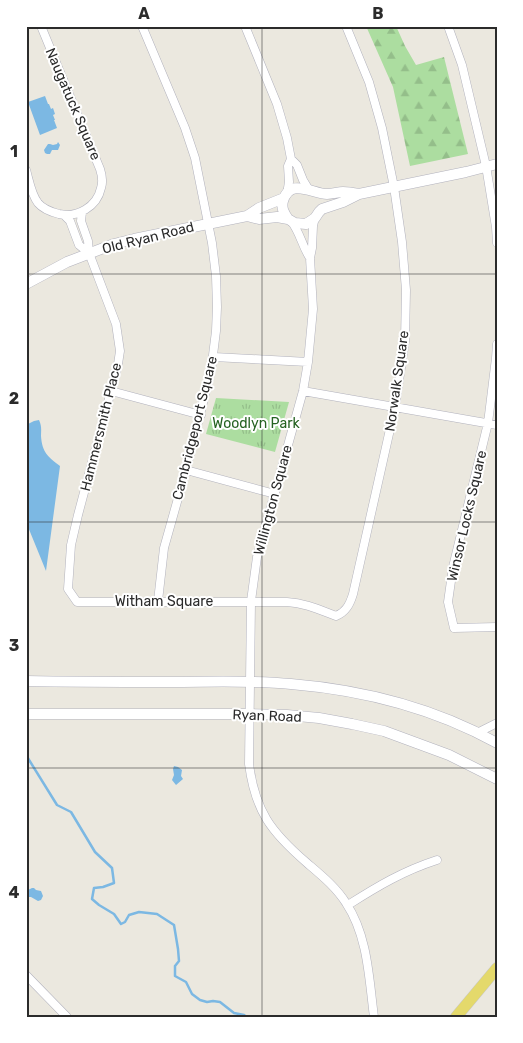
<svg xmlns="http://www.w3.org/2000/svg" width="523" height="1043" font-family="Rubik,sans-serif">
<style>
.forest{fill:url(#forest-firs)}
.park{fill:url(#park-tufts)}
.water{fill:#7cb8e3}
.lines{fill:none;stroke-linecap:round;stroke-linejoin:round}
.stream{stroke:#7cb8e3;stroke-width:2.5}
.street-casing{stroke:#b2b2bd;stroke-width:9}
.secondary-casing{stroke:#b2b2bd;stroke-width:11}
.primary-casing{stroke:#c8c8c8;stroke-width:12}
.street{stroke:#fff;stroke-width:8}
.secondary{stroke:#fff;stroke-width:10}
.primary{stroke:#e4d96b;stroke-width:11}
.grid{fill:none;stroke:#2b2b2b;stroke-width:1;stroke-opacity:0.55}
.labels{text-anchor:middle;dominant-baseline:central;stroke-width:4;stroke-linejoin:round;paint-order:stroke}
.street-label{font-size:14px;fill:#2b2b2b;stroke:#fff}
.park-label{font-size:14px;fill:#256221;stroke:#fff}
.neatline{fill:none;stroke:#2b2b2b;stroke-width:2}
.grid-label{font-size:16px;text-anchor:middle;font-weight:bold;fill:#2b2b2b}
</style>
<defs>
<pattern id="forest-firs" width="22" height="20" patternUnits="userSpaceOnUse" patternTransform="scale(1.25)"><rect width="22" height="20" fill="#acdda0"/><path d="M5 1l3.5 6h-7zM16 11l3.5 6h-7z" fill="#94be8a"/></pattern>
<pattern id="park-tufts" width="24" height="20" patternUnits="userSpaceOnUse" patternTransform="scale(1.25)"><rect width="24" height="20" fill="#acdda0"/><path d="M3 7l-1-3M5 7V3M7 7l1-3M15 17l-1-3M17 17v-4M19 17l1-3" fill="none" stroke="#94be8a"/></pattern>
</defs>
<rect width="100%" height="100%" fill="#ebe8df"/>
<!-- forest -->
<path class="forest" d="M 366,26 L 396,26 L 405,46 L 416,65 L 444,57 L 468,154 L 410,166 L 393,87 Z"/>
<!-- park -->
<path class="park" d="M 216,398 L 289,402 L 275,452 L 206,434 Z"/>
<!-- water -->
<path class="water" d="M 45,96 L 48,104 L 49,104 L 51,109 L 53,108 L 55,114 L 53,115 L 55,120 L 54,120 L 57,128 L 40,135 L 28,102 Z
M 58,142 L 60,145 L 58,150 L 52,150 L 50,154 L 47,154 L 45,153 L 44,150 L 48,144 L 50,144 L 53,145 L 57,144 Z
M 39,420 C 42,426 41,431 41,436 C 42,452 48,457 60,466 L 46,571 L 26,522 L 26,425 L 34,421 Z
M 174,766 L 178,767 L 182,770 L 181,776 L 183,779 L 176,785 L 172,780 L 174,775 L 173,769 Z
M 32,888 L 34,888 L 36,890 L 41,891 L 43,896 L 41,900 L 38,901 L 31,897 L 26,897 L 26,891 Z"/>
<g class="lines">
<!-- stream -->
<path class="stream" d="M 26,755 L 57,805 L 71,812 L 95,852 L 112,868 L 114,883 L 103,887 L 94,888 L 92,899 L 99,905 L 114,914 L 121,924 L 125,922 L 129,915 L 139,912 L 157,914 L 174,925 L 178,949 L 179,961 L 175,966 L 175,976 L 186,982 L 192,994 L 200,1000 L 207,1002 L 213,1001 L 220,1002 L 234,1013 L 244,1015 L 246,1017"/>
<defs>
<path id="street" d="M 142,26 L 185,128 L 195,158 L 212,243 L 216,276 L 217,307 L 216,331 L 211,371 L 186,470 L 164,548 L 158,601
M 245,26 L 277,104 L 287,138 L 291,159 L 288,166 L 289,182 L 287,194
M 448,26 L 462,65 L 486,166 L 496,227 L 497,243
M 291,159 L 297,165 L 303,180 L 309,190
M 26,170 C 29,180 31,194 38,203 C 43,209 51,212 59,214 C 77,218 97,207 101,188 C 103,182 102,175 100,169 L 41,26
M 82,212 L 81,221 L 88,241 L 89,253 L 116,324 L 120,351 L 118,364 L 111,391 L 78,515 L 71,545 L 68,589 L 77,602 L 287,602 C 305,603 320,610 336,616 C 346,612 350,604 353,594 L 395,407 L 405,341 L 406,290 L 402,242 L 394,187 L 382,128 L 369,82 L 346,26
M 64,215 L 70,221 L 79,245 L 89,253
M 315,217 L 313,226 L 312,248 L 310,258 L 313,309 L 308,362 L 303,391 L 257,557 L 251,601 L 249,764 C 255,811 271,832 307,863 C 321,875 336,887 346,903 C 368,936 369,979 374,1017
M 291,221 C 300,232 302,246 310,258
M 497,344 L 496,358 L 488,423 L 453,567 L 448,602 L 454,628 L 497,627
M 214,357 L 308,362
M 111,391 L 201,415
M 303,391 L 497,425
M 186,470 L 275,494
M 477,733 L 497,723
M 348,905 C 378,886 403,871 437,860
M 26,975 L 67,1017"/>
<path id="secondary" d="M 247,216 L 259,219 L 277,217 L 288,219 L 295,223 L 306,224 L 315,218 L 319,212 L 322,209 L 343,202 L 359,194
M 288,219 C 284,213 281,208 283,201 C 290,177 313,194 327,194 C 333,194 338,192 343,192 C 348,192 354,193 359,194 L 466,172 L 497,164
M 26,284 L 67,262 L 114,244 L 134,239 L 247,216 L 259,208 L 284,198
M 26,681 C 74,682 122,682 170,682 C 210,682 251,680 291,684 C 363,690 434,708 497,743
M 26,714 L 249,714 L 287,715 L 319,718 L 352,724 L 384,731 L 449,755 L 497,779"/>
<path id="primary" d="M 456,1017 L 497,968"/>
</defs>
<!-- street casing -->
<use href="#street" class="street-casing"/>
<!-- secondary casing -->
<use href="#secondary" class="secondary-casing"/>
<!-- primary casing -->
<use href="#primary" class="primary-casing"/>
<!-- street -->
<use href="#street" class="street"/>
<!-- secondary -->
<use href="#secondary" class="secondary"/>
<!-- primary -->
<use href="#primary" class="primary"/>
</g>
<!-- grid -->
<path class="grid" d="M 262,26 L 262,1017M 26,274 L 497,274M 26,522 L 497,522M 26,768 L 497,768"/>
<g class="labels">
<!-- street labels -->
<g class="street-label">
<text transform="translate(73 104) rotate(67)">Naugatuck Square</text>
<text transform="translate(148 238) rotate(-14)">Old Ryan Road</text>
<text transform="translate(397 381) rotate(-82)">Norwalk Square</text>
<text transform="translate(101 427) rotate(-76)">Hammersmith Place</text>
<text transform="translate(195 428) rotate(-76)">Cambridgeport Square</text>
<text transform="translate(273 500) rotate(-75)">Willington Square</text>
<text transform="translate(467 516) rotate(-77)">Winsor Locks Square</text>
<text x="164" y="601">Witham Square</text>
<text transform="translate(267 716) rotate(2)">Ryan Road</text>
</g>
<!-- park labels -->
<g class="park-label">
<text x="256" y="423">Woodlyn Park</text>
</g>
</g>
<!-- border -->
<rect width="523" height="1043" fill="none" stroke="#ffffff" stroke-width="55"/>
<rect x="28" y="28" width="468" height="988" class="neatline"/>
<g class="grid-label">
<text x="144" y="19">A</text>
<text x="378" y="19">B</text>
<text x="14" y="157">1</text>
<text x="14" y="404">2</text>
<text x="14" y="651">3</text>
<text x="14" y="898">4</text>
</g>
</svg>
